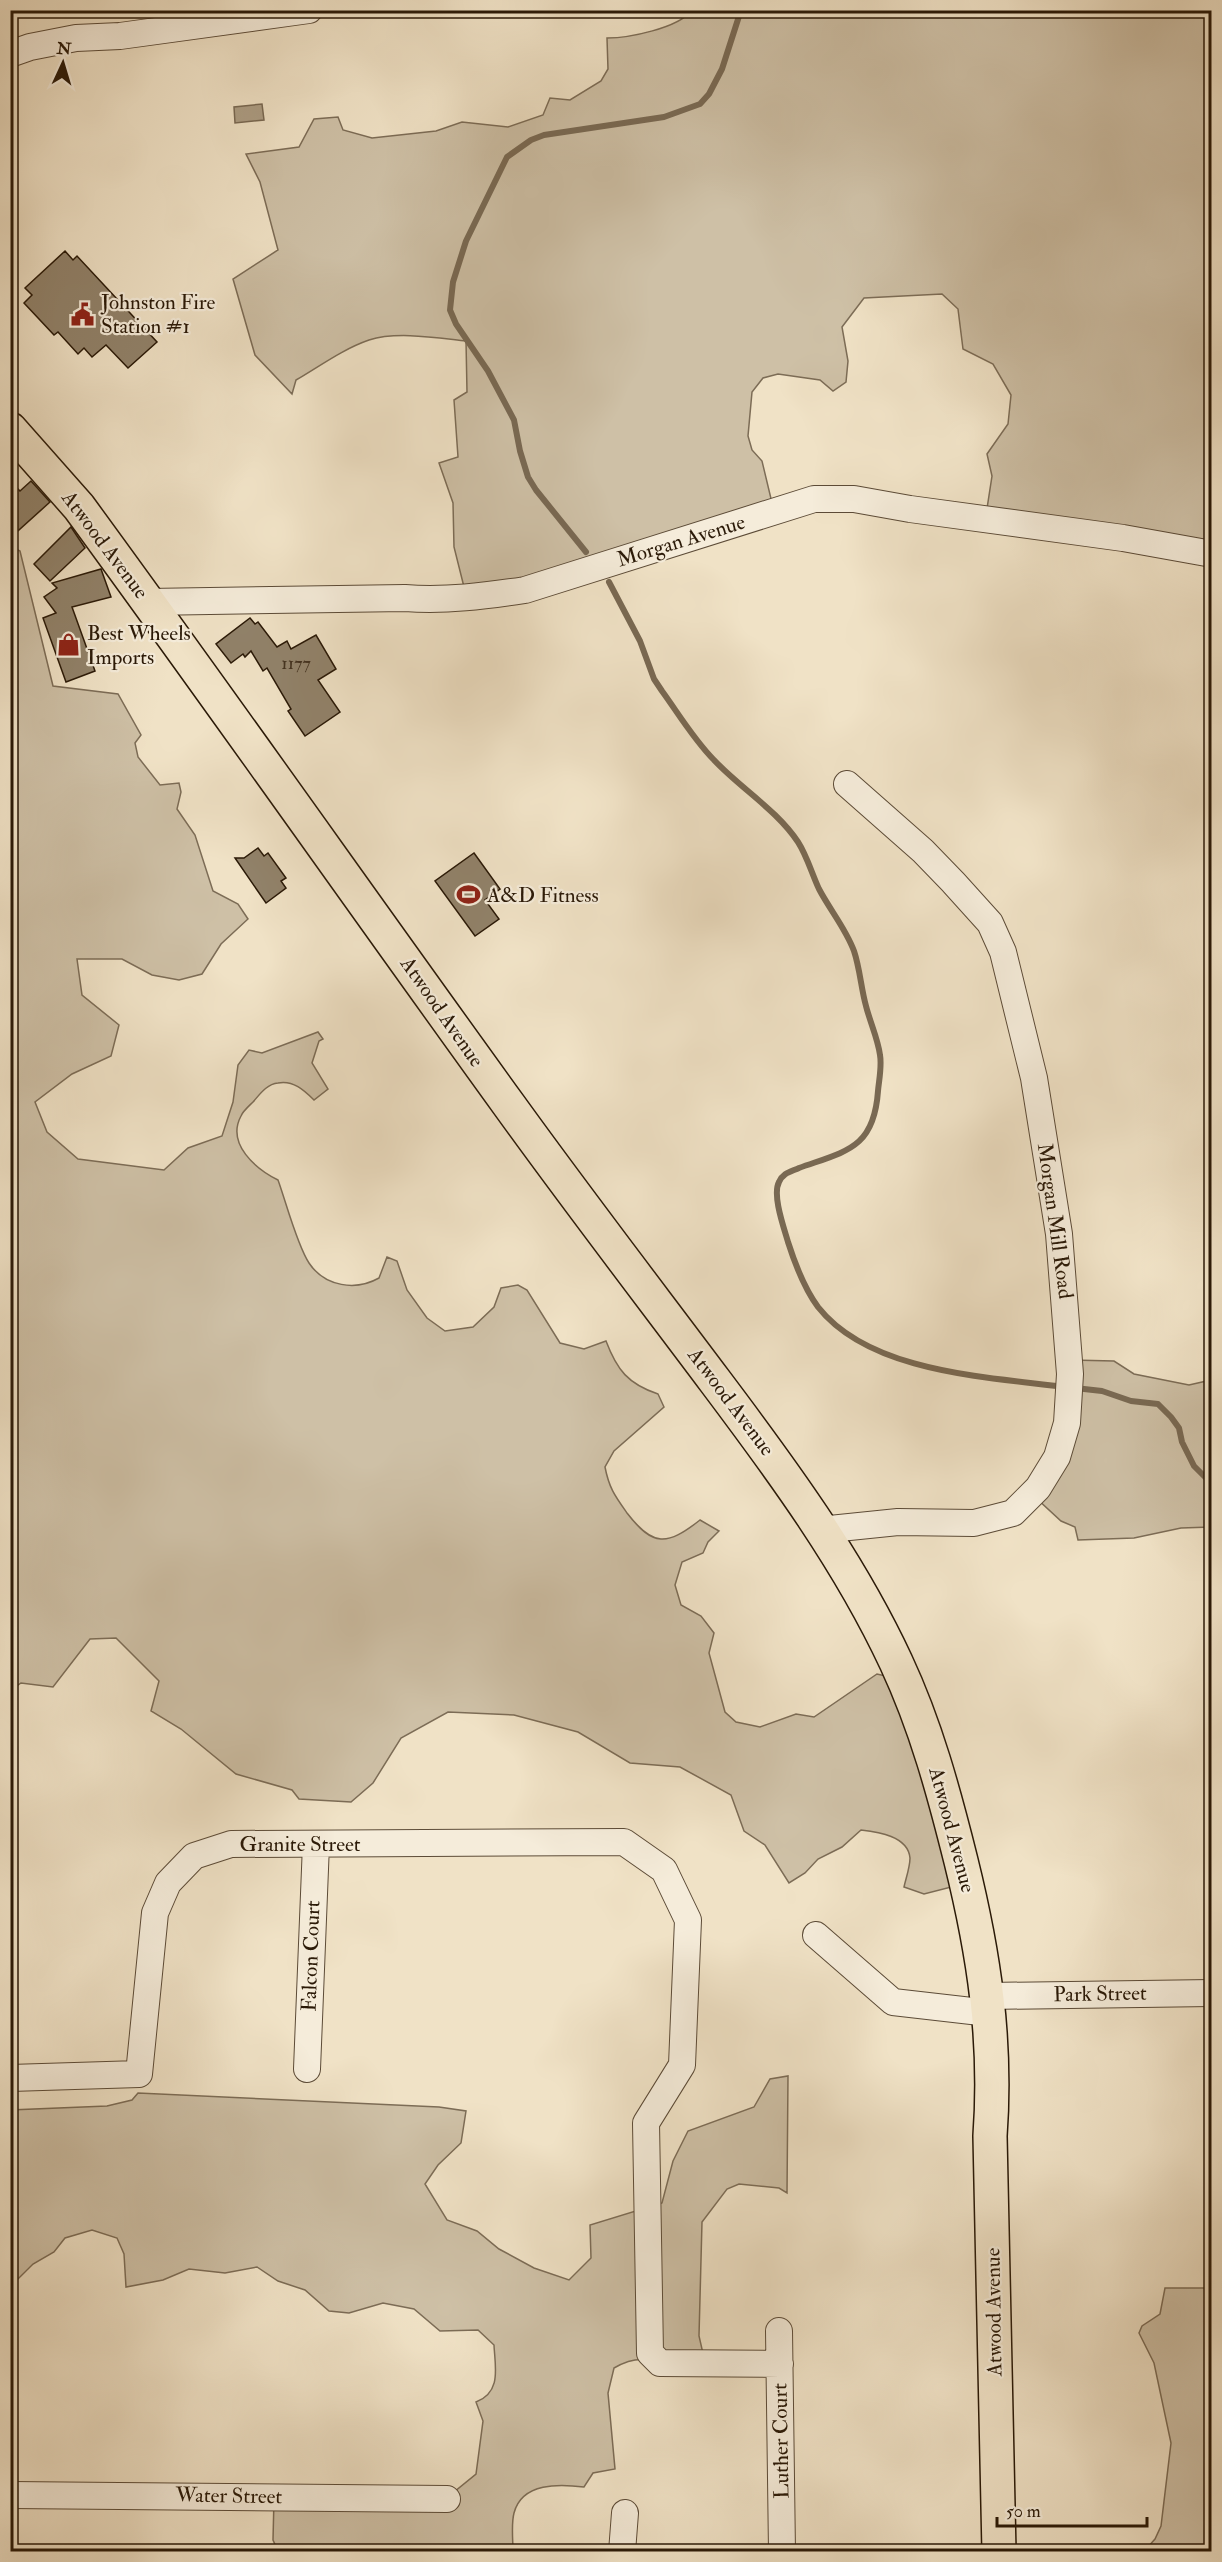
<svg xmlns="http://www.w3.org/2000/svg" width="1222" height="2562" font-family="'IM FELL Double Pica',serif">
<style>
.green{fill:#cec0a6;stroke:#7c6c56;stroke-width:1.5}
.water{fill:#ad9e85;stroke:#796953;stroke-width:1.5}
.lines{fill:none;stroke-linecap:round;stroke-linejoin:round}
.stream{stroke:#796953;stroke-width:6}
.building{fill:#91826a;stroke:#2a1907;stroke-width:1.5}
.minor-casing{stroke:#5c4b37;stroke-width:28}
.major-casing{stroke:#2a1907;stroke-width:36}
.minor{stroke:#f5ecda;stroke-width:26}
.major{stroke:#f0e2c6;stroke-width:33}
.labels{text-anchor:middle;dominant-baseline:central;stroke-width:4.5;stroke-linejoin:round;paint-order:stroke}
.number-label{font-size:18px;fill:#443320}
.poi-label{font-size:21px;fill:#2a1907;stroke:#f5ecda;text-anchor:start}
.street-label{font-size:21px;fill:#2a1907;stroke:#f5ecda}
</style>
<rect width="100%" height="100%" fill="#f0e2c6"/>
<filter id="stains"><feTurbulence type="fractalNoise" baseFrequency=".00333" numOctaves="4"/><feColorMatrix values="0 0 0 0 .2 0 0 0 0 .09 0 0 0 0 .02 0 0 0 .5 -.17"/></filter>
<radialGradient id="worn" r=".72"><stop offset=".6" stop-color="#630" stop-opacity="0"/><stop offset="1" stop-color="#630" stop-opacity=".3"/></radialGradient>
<!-- green -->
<path class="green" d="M 691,11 L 1211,11 L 1211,552 L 986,515 L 992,476 L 987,454 L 1008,424 L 1011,395 L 993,364 L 963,349 L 958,309 L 942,294 L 864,298 L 842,327 L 848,361 L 846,382 L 833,391 L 820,380 L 778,374 L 763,378 L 752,392 L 748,436 L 752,450 L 762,461 L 773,507 L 525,589 L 465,591 L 454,547 L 453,503 L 439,463 L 458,457 L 454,400 L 467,392 L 466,341 C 438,338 397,331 369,340 C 343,349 320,366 296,380 L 292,394 L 255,355 L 233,279 L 278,250 L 260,182 L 246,154 L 299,147 L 314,119 L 338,117 L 343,130 L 372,138 L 436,131 L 462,122 L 508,127 L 543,115 L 550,98 L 570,100 L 601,81 L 608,69 L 607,38 C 629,38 678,28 691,11 Z
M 10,546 L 20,551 L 53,686 L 118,694 L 141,735 L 135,743 L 138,757 L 160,785 L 179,783 L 181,792 L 177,809 L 195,835 L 213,891 L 238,904 L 248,919 L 221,944 L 202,974 L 179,980 L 152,975 L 122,959 L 77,959 L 82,995 L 119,1025 L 111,1056 L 72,1074 L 35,1102 L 47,1132 L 78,1159 L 164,1170 L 188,1148 L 222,1136 L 233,1102 L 238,1065 L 249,1050 L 262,1053 L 318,1032 L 323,1039 L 319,1041 L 312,1063 L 328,1089 L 314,1100 C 304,1090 293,1080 278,1083 C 267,1084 260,1094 253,1102 C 249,1106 243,1111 241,1116 C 226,1144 256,1169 278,1180 C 286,1202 297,1245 309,1263 C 325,1287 356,1291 379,1278 L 387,1257 L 397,1261 L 407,1290 L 427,1318 L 445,1331 L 473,1327 L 494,1307 L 501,1288 L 518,1285 L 527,1290 L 560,1343 L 584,1349 L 606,1341 C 617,1370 628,1384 658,1394 L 664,1407 L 614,1451 L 605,1467 C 609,1488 615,1496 627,1513 C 653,1547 667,1546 700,1520 L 719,1531 L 708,1542 L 703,1553 L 682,1562 L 675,1585 L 681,1605 L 701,1616 L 714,1633 L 709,1653 L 725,1712 L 736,1722 L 760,1727 L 796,1714 L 814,1717 L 877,1674 L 903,1680 L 963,1884 L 924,1894 L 904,1887 C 906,1878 910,1867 910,1858 C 908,1836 878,1832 861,1830 L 842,1847 L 818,1859 L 805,1873 L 789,1883 L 765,1845 L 744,1831 L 731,1795 L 680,1767 L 630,1763 L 578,1732 L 514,1715 L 448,1712 L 401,1738 L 373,1783 L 351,1802 L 299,1799 L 292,1790 L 236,1774 L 181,1729 L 151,1711 L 159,1681 L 116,1638 L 90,1639 L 53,1687 L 21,1683 L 11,1690 Z
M 1071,1360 L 1114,1361 L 1134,1374 L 1189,1385 L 1211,1380 L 1211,1527 L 1181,1528 L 1134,1538 L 1078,1540 L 1075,1527 L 1061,1521 L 1035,1497 Z
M 788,2076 L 787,2193 L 779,2188 L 739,2184 L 727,2189 L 702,2222 L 699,2336 L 707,2371 L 690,2371 L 676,2376 C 655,2358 639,2354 614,2368 L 608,2393 L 615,2469 L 593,2473 L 584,2487 C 560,2484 522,2482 514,2513 C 511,2524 513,2540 513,2551 L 278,2551 L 273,2540 L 274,2499 L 449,2496 L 476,2474 L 483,2421 L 476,2402 C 502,2392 495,2367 494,2345 L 478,2330 L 440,2331 L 414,2309 L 383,2303 L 349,2313 L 329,2311 L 305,2290 L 278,2281 L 257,2267 L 225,2273 L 189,2269 L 163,2280 L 126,2287 L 124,2254 L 117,2238 L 92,2230 L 65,2238 L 54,2252 L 33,2264 L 15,2282 L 10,2268 L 10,2110 L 107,2106 L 132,2100 L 138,2093 L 439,2107 L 466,2111 L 461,2143 L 438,2165 L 425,2184 L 447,2220 L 477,2231 L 499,2249 L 534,2268 L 569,2280 L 591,2258 L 590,2225 L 662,2203 L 673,2161 L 688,2131 L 754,2107 L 770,2079 Z
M 1165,2288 L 1211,2288 L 1211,2551 L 1147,2551 L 1147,2548 L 1155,2539 L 1161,2526 L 1171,2443 L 1154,2363 L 1139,2333 L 1142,2326 L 1160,2314 Z"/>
<!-- water -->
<path class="water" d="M 262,104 L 264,120 L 235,123 L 234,107 Z"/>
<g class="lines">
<!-- stream -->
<path class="stream" d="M 586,552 L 536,490 L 528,477 L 520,451 L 514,420 L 488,371 L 456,324 L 450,310 L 453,282 L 466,241 L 507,157 L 531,140 L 544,135 L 664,117 L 700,104 L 709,94 L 722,69 L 741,10
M 609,582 L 640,641 L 654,679 L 662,691 C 678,713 694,740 714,760 C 740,788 777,810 798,842 C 807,856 812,874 819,889 C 830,910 846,929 854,951 C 860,969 861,988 866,1006 C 870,1022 878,1039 880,1055 C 882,1066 879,1080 878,1091 C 874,1149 846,1151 799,1168 C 790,1172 783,1173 779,1182 C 772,1195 784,1228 788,1242 C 795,1264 804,1288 818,1307 C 870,1373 988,1377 1065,1387
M 1075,1388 L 1102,1391 L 1131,1401 L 1158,1404 L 1171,1417 L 1179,1428 L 1182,1442 L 1194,1466 L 1212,1484"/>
</g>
<!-- building -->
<path class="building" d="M 65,251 L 73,260 L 77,256 L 157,342 L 128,368 L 106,345 L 92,357 L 84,348 L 78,354 L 58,332 L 54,335 L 24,303 L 32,295 L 25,288 Z
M 10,481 L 20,491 L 31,481 L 50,502 L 10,538 Z
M 71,527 L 85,548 L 50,581 L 34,564 Z
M 101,569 L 111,597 L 72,607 L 95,671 L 66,682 L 43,618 L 56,613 L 44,597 L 57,588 L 52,583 Z
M 250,618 L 255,624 L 258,622 L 277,647 L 287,641 L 291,649 L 316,635 L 336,669 L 318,680 L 340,712 L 305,736 L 288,711 L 291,709 L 267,668 L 263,671 L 251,651 L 245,657 L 243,654 L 231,663 L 216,644 Z
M 258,848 L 264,856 L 268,853 L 286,878 L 281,881 L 286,888 L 266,903 L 235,858 L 244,858 Z
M 474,853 L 500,889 L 485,900 L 499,919 L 475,936 L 435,881 Z"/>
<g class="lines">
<defs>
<path id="minor" d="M 10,54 L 30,47 L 76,38 L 120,36 L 309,10
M 148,602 L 405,598 C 446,601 485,596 525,590 L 814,499 L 854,499 L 910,509 L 1123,538 L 1212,554
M 820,1530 L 898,1522 L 974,1523 L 1013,1513 L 1038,1488 L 1057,1457 L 1067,1423 L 1070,1374 L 1059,1234 L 1034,1078 L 1003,952 L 990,923 L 953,882 L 923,851 L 847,784
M 816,1935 L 893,2002 L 989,2013
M 989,1996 L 1212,1993
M 307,2069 L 316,1844
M 10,2078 L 139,2074 L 155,1913 L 168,1883 L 194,1856 L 231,1844 L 624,1842 L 664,1870 L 688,1920 L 682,2065 L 646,2123 L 650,2353 L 660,2363 L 780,2364
M 779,2331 L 782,2552
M 10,2495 L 447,2499
M 622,2552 L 625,2513"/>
<path id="major" d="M 10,429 L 79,507 C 224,705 365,906 509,1105 C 576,1198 646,1289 715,1381 C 782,1470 849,1561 896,1662 C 926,1726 944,1793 961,1861 C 984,1954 997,2040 990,2136 L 999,2552"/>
</defs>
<!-- minor casing -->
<use href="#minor" class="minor-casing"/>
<!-- major casing -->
<use href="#major" class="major-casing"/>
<!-- minor -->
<use href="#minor" class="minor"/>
<!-- major -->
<use href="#major" class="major"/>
</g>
<!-- icons -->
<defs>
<symbol id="civic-bare" viewBox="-9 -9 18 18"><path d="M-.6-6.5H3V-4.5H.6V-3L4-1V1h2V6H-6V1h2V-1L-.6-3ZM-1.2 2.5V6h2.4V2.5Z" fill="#8f2418" stroke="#f5ecda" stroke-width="2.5" paint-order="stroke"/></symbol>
<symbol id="shop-bare" viewBox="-9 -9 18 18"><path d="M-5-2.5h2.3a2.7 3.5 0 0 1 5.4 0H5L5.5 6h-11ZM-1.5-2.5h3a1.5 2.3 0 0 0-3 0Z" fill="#8f2418" stroke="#f5ecda" stroke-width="2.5" paint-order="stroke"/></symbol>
<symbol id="stadium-bare" viewBox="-9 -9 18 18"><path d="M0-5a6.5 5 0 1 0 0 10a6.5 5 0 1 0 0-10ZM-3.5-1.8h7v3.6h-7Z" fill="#8f2418" stroke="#f5ecda" stroke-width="2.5" paint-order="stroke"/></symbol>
</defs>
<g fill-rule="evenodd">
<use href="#civic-bare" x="66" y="298" width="33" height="33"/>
<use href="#shop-bare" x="52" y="628" width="33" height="33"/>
<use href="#stadium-bare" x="452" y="878" width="33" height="33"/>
</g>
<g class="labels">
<!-- number labels -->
<g class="number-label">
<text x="296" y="663">1177</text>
</g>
<!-- poi labels -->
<g class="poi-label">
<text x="101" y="302">Johnston Fire<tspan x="101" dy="24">Station #1</tspan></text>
<text x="87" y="633">Best Wheels<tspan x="87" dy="24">Imports</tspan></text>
<text x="487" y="895">A&amp;D Fitness</text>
</g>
<!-- street labels -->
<g class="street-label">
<text transform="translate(681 541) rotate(-17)">Morgan Avenue</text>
<text transform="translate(105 545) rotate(53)">Atwood Avenue</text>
<text transform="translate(442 1012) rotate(55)">Atwood Avenue</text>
<text transform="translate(1055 1221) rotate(82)">Morgan Mill Road</text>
<text transform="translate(731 1402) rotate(53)">Atwood Avenue</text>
<text transform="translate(952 1830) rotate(75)">Atwood Avenue</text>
<text x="300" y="1844">Granite Street</text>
<text transform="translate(311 1956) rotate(-88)">Falcon Court</text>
<text transform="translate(1100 1994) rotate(-1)">Park Street</text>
<text transform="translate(994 2312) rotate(-91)">Atwood Avenue</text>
<text transform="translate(781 2441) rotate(-91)">Luther Court</text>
<text transform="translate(229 2496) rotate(1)">Water Street</text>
</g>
</g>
<!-- margin -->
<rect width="1222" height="2562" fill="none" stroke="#f0e2c6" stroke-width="36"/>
<rect x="12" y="12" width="1198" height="2538" fill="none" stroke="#2a1907" stroke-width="3"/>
<rect x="18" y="18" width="1186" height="2526" fill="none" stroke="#2a1907" stroke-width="1.5"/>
<!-- north arrow -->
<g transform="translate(63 63) rotate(4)" stroke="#f5ecda" stroke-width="4.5" paint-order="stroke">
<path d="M0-4.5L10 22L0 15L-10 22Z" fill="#2a1907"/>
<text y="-9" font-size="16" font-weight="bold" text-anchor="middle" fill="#2a1907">N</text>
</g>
<!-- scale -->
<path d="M997 2517v9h150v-9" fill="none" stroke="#2a1907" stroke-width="3"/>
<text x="1006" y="2517" font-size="18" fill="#2a1907" stroke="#f5ecda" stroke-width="4.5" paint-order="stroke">50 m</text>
<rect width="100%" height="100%" filter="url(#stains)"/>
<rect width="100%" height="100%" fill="url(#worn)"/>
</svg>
